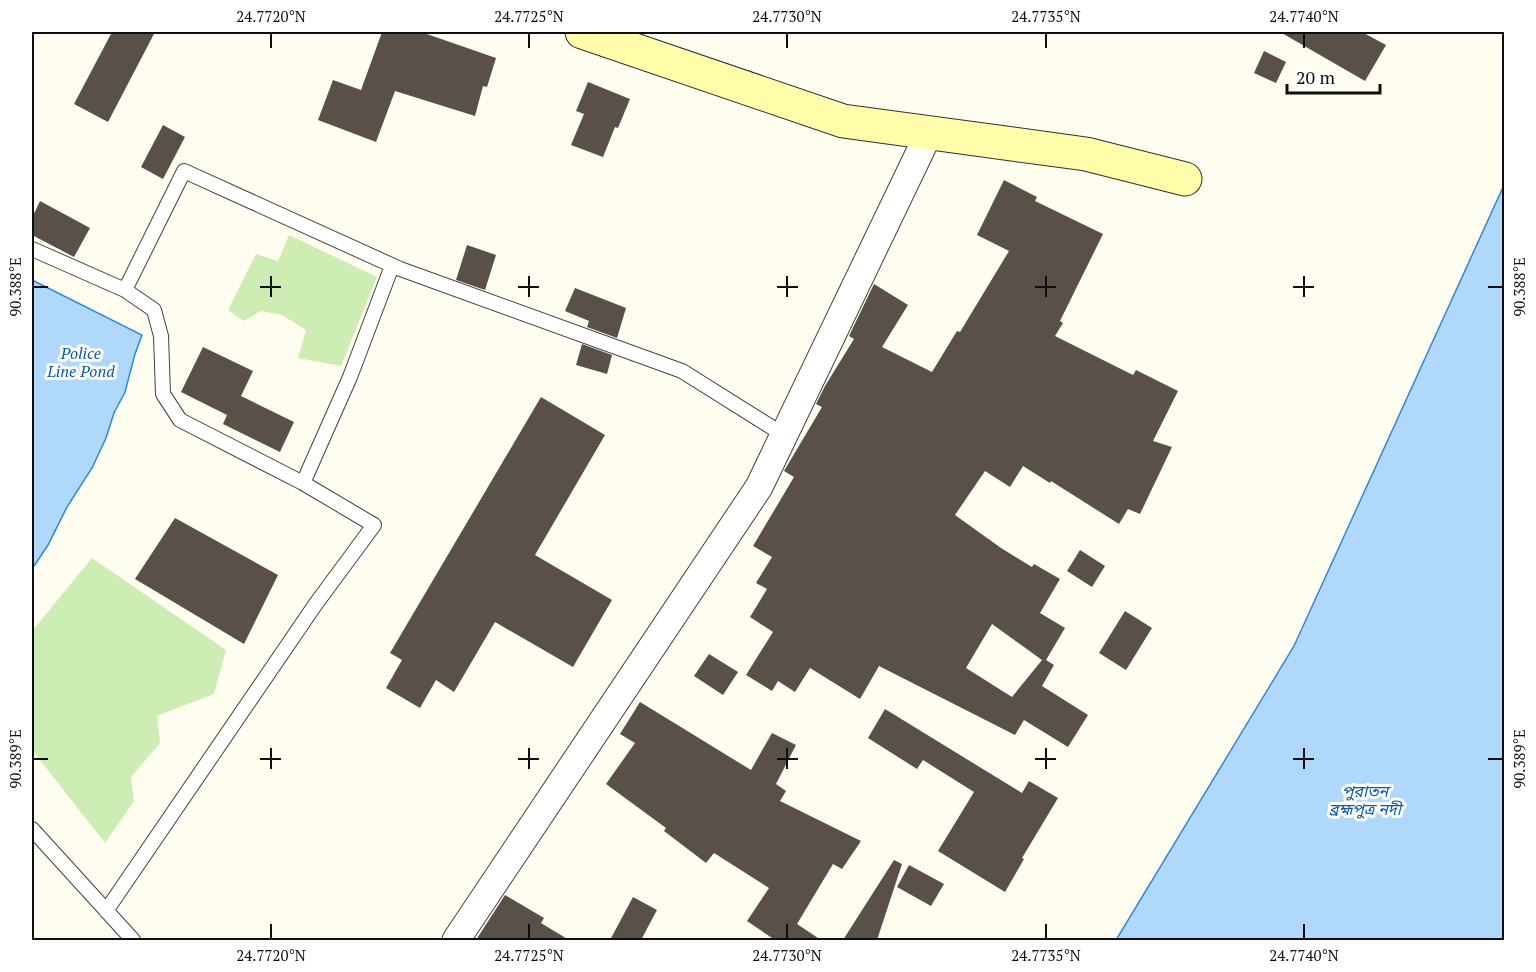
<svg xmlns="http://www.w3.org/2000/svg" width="1536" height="972" font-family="'PT Serif','Noto Sans Bengali',serif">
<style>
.green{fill:#cdedb5}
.water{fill:#afd8fb;stroke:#2f87d9;stroke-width:1.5}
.building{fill:#585049;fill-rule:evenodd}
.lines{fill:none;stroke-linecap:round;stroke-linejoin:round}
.lane-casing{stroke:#414141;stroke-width:16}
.street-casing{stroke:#414141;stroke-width:29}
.secondary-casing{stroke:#303030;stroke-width:35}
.lane{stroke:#fff;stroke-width:14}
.street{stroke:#fff;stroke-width:27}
.secondary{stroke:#fffdaa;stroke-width:33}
.ticks{fill:none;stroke:#0e0e0e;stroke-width:2}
.labels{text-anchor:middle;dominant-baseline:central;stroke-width:6;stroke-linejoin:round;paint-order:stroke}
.water-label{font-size:16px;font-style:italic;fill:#0c59ab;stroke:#fff}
.neatline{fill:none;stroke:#0e0e0e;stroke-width:2}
.ticks-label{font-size:15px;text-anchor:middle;fill:#0e0e0e}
</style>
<rect width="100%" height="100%" fill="#fffdef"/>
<!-- green -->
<path class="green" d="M 289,235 L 377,277 L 341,366 L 298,358 L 306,330 L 282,315 L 261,311 L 244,321 L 228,310 L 256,254 L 278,261 Z
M 92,558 L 226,650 L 214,694 L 157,716 L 160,743 L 131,777 L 134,801 L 105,843 L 32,750 L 32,631 Z"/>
<!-- water -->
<path class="water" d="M 1504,185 L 1504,940 L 1116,940 L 1294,646 Z
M 32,280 L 142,335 L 135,354 L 125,392 L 114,413 L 106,438 L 92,468 L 67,507 L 48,545 L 32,569 Z"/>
<!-- building -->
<path class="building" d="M 112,32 L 155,32 L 108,122 L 74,104 Z
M 382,32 L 421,32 L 496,58 L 487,87 L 483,86 L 475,116 L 395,91 L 376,142 L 318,120 L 333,80 L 361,90 Z
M 1280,32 L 1362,32 L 1386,45 L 1365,81 Z
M 1264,51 L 1286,62 L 1276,83 L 1254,73 Z
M 588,82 L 630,99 L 618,128 L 615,127 L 603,157 L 571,145 L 584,114 L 576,111 Z
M 163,125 L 185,137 L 163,179 L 141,167 Z
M 1004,180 L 1037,197 L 1035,201 L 1103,234 L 1060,321 L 1063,323 L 1055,336 L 1133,375 L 1136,370 L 1178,391 L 1153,441 L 1172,447 L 1140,514 L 1128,509 L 1119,524 L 1051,481 L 1050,483 L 1023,466 L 1010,487 L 985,471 L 955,515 L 1001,548 L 1032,567 L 1034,564 L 1060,579 L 1040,613 L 1065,628 L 1046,660 L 1054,665 L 1042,686 L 1088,715 L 1068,747 L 1024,720 L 1015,735 L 879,666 L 860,699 L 810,668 L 795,692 L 778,681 L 772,691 L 746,675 L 773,632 L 750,617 L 767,589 L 756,583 L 772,557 L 753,546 L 794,477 L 784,471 L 822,407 L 816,404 L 825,386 L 854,339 L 849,336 L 874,284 L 908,305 L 882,347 L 932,372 L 957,331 L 960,332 L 1009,251 L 977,235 ZM 992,624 L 1042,660 L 1012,697 L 966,668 Z
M 40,201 L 90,228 L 74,257 L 32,235 L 32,218 Z
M 467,245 L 496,255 L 485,290 L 456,280 Z
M 575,288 L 626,308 L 617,338 L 587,327 L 589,321 L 565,311 Z
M 582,344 L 612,355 L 607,374 L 576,365 Z
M 203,347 L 253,371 L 241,396 L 294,422 L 280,452 L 223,424 L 227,415 L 181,392 Z
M 541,397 L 605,435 L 535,555 L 612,600 L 573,667 L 495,622 L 454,692 L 436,680 L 420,708 L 386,688 L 402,660 L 390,653 Z
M 175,518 L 278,575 L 244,644 L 135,579 Z
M 1080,550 L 1105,566 L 1092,587 L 1067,571 Z
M 1125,611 L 1152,628 L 1126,670 L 1099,653 Z
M 709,654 L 738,672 L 723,695 L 694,676 Z
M 640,702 L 751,770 L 772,733 L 796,745 L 776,784 L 786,791 L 780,801 L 861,841 L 842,869 L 833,864 L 797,924 L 821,940 L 775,940 L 747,921 L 769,888 L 714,853 L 706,863 L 664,831 L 666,828 L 606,784 L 635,743 L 620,734 Z
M 885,709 L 1022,793 L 1029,781 L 1058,798 L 1022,858 L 1024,859 L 1005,892 L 938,851 L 974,792 L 923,760 L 917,769 L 868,738 Z
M 894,860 L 902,864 L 877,940 L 843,940 Z
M 909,865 L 944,884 L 931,906 L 897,887 Z
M 505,895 L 544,918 L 541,923 L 569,940 L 476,940 Z
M 633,897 L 657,910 L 641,940 L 610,940 Z"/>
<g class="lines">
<defs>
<path id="lane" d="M 32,249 L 125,290 L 184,171 L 398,268
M 125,290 L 154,310 L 161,336 L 163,394 L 180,420 L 303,483
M 32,829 L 133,940
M 106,911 L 315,605 L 374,525 L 303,483 L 350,377 L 392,266 L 682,371 L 784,435"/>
<path id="street" d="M 456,940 L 759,487 L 929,133"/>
<path id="secondary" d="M 582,32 L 843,121 L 1086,154 L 1185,179"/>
</defs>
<!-- lane casing -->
<use href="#lane" class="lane-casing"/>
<!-- street casing -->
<use href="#street" class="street-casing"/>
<!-- secondary casing -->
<use href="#secondary" class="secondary-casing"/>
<!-- lane -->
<use href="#lane" class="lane"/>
<!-- street -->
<use href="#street" class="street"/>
<!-- secondary -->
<use href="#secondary" class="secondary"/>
</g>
<!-- ticks -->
<path class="ticks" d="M 271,33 L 271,48M 529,33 L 529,48M 787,33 L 787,48M 1046,33 L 1046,48M 1304,33 L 1304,48M 271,276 L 271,297M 529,276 L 529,297M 787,276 L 787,297M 1046,276 L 1046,297M 1304,276 L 1304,297M 33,287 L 48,287M 260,287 L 281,287M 518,287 L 539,287M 777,287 L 798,287M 1035,287 L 1056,287M 1293,287 L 1314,287M 1488,287 L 1503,287M 271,748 L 271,769M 529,748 L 529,769M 787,748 L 787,769M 1046,748 L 1046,769M 1304,748 L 1304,769M 33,759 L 48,759M 260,759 L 281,759M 518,759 L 539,759M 777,759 L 798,759M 1035,759 L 1056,759M 1293,759 L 1314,759M 1488,759 L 1503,759M 271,924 L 271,939M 529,924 L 529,939M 787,924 L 787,939M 1046,924 L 1046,939M 1304,924 L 1304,939"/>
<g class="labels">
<!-- water labels -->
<g class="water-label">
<text x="81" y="353">Police<tspan x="81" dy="18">Line Pond</tspan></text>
<text x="1365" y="791">পুরাতন<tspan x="1365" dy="18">ব্রহ্মপুত্র নদী</tspan></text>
</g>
</g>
<!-- border -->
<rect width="1536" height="972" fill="none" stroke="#ffffff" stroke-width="66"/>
<!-- scale -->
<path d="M1287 84v9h93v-9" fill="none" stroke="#0e0e0e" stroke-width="3"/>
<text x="1296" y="84" font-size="18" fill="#0e0e0e" stroke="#ffffff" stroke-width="4.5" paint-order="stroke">20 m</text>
<rect x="33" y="33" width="1470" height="906" class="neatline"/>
<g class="ticks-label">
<text x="271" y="22">24.7720°N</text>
<text x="529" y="22">24.7725°N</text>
<text x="787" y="22">24.7730°N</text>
<text x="1046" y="22">24.7735°N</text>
<text x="1304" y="22">24.7740°N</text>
<text transform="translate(1520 287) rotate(-90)" y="5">90.388°E</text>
<text transform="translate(16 287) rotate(-90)" y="5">90.388°E</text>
<text transform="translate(1520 759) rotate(-90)" y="5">90.389°E</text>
<text transform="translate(16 759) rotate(-90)" y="5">90.389°E</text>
<text x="271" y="961">24.7720°N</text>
<text x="529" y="961">24.7725°N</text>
<text x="787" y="961">24.7730°N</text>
<text x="1046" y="961">24.7735°N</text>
<text x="1304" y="961">24.7740°N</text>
</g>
</svg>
